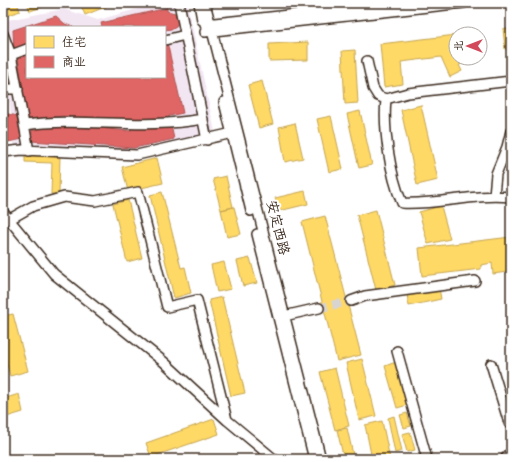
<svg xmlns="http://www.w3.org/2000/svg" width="514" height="462" font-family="'Gochi Hand','LXGW WenKai TC',sans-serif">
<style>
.built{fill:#f2e6f2;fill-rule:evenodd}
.homes{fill:#ffd966;stroke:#c4a450}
.shops{fill:#e06666;stroke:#ae5450;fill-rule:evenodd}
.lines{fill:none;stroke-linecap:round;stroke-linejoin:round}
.minor-tunnel{stroke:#d8d4d2;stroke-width:9;stroke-dasharray:9 4.5;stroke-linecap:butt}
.minor-casing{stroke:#3b2a1e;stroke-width:12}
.minor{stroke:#fff;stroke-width:9}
.labels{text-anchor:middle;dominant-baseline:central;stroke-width:4;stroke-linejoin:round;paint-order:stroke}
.street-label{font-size:14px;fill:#3b2a1e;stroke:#fff}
</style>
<rect width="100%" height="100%" fill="#fff"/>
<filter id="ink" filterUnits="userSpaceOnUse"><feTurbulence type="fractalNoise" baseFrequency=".025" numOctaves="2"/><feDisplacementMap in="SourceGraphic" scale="8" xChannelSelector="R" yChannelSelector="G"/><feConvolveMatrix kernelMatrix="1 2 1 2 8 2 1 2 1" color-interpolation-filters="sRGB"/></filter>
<g filter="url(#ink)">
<!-- built -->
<path class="built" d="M 158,3 L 187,3 L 215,132 L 148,149 L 90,152 L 15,148 L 9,98 L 3,99 L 3,21 L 64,9 L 98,20 ZM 27,27 L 165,27 L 165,77 L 27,77 Z"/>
<!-- homes -->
<path class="homes" d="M 3,3 L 17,3 L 20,11 L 6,16 Z
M 27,3 L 44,3 L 45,6 L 30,11 Z
M 80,3 L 115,3 L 85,15 Z
M 511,28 L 511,48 L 505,49 L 503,29 Z
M 456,35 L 456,58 L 470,58 L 471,60 L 459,65 L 462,71 L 450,77 L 441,57 L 401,62 L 403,84 L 384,87 L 380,44 Z
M 308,42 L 308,60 L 269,61 L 269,44 Z
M 355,50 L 358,103 L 345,104 L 342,51 Z
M 262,81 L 273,124 L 259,128 L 248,85 Z
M 421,105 L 438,180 L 417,185 L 401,110 Z
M 360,111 L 372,165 L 359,168 L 347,114 Z
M 331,116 L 343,169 L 329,172 L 317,119 Z
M 295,123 L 303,158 L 285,162 L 279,127 Z
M 25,154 L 60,155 L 59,194 L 51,194 L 52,163 L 25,162 Z
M 157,158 L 163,183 L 128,191 L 122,167 Z
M 226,176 L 233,207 L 221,210 L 213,179 Z
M 305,191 L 308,204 L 279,211 L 275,198 Z
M 162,192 L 181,268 L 185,267 L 191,293 L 174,298 L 150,195 Z
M 128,200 L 142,258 L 127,262 L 113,204 Z
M 441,206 L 450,239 L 428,244 L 419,212 Z
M 234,207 L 241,234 L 227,237 L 221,210 Z
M 376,210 L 395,285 L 376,290 L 357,215 Z
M 325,216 L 361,355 L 337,361 L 302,222 Z
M 511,237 L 511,266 L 507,266 L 507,272 L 493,274 L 492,263 L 481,265 L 481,269 L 422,276 L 419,248 Z
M 250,258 L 257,283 L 243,286 L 237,261 Z
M 224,262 L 231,289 L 217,292 L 211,265 Z
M 439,288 L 441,299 L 409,306 L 407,295 Z
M 222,297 L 245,393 L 231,396 L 209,300 Z
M 13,314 L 28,371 L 10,376 L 3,348 L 3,316 Z
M 362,359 L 376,416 L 359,420 L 346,363 Z
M 396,362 L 408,405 L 397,408 L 385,366 Z
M 335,368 L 349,426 L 335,430 L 320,372 Z
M 19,394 L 23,412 L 3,418 L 3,399 Z
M 407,413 L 411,426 L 404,428 L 400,415 Z
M 394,416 L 402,451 L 395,453 L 388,418 Z
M 214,419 L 219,434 L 151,457 L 146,443 Z
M 382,421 L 390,459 L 372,459 L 365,425 Z
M 347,428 L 354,459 L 344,459 L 337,430 Z
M 410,432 L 415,450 L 407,452 L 402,434 Z"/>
<!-- shops -->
<path class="shops" d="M 167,8 L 167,11 L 175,13 L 179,21 L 176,26 L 171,29 L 165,30 L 165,27 L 102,27 L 101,23 Z
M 56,16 L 65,24 L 73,27 L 27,27 L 27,77 L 165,77 L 165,33 L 183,113 L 169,116 L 174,139 L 134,148 L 31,141 L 32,130 L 37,130 L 38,120 L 28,122 L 18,57 L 26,54 L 23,46 L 14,49 L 13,30 ZM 62,116 L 94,119 L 93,128 L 49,126 L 50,118 ZM 106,120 L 128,121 L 131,131 L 106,129 Z
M 3,113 L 18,116 L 23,139 L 8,142 L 6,129 L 3,129 Z"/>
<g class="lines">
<!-- minor-tunnel -->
<path class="minor-tunnel" d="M 319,308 L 351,301"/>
<defs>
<path id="minor" d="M 179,3 L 207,140
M 199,3 L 202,20
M 205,3 L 321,459
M 205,24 L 399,3
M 205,32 L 464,3
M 3,34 L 11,55 L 29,151
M 165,40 L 185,35
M 11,55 L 27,49
M 367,61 L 373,88 L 378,96 L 386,99 L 408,93 L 511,81
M 3,89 L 18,89
M 386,99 C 383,129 390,175 402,203 C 439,205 474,193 511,197
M 224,102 L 251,211
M 25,125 C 84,117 142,130 203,119
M 3,152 L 22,150 L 137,155 L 237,132
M 494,195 L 496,174 L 507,147 L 511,131
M 3,212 L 54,274 L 164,362 L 227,420 L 274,459
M 10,219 L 33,206 L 64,197 L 95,201 L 138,192 L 167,307 L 197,300 L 227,420
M 257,234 L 314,459
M 351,301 L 365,296 L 475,281
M 284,316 L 319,308
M 397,351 L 427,459
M 491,364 L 509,423 L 511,422
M 505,459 L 511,452"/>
</defs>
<!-- minor casing -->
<use href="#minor" class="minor-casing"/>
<!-- minor -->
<use href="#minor" class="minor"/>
</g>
</g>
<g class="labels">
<!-- street labels -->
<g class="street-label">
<text transform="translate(276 228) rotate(76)">安定西路</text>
</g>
</g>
<!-- margin -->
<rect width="514" height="462" fill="none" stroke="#fff" stroke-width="16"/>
<rect x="8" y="8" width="498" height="446" fill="none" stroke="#3b2a1e" stroke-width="1.5" filter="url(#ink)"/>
<!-- legend -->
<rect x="26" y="26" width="140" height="52" fill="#ffffff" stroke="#b1aaa5"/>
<rect x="34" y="36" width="20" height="12" fill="#ffd966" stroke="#b1aaa5"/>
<text x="62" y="46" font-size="12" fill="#3b2a1e">住宅</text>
<rect x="34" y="56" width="20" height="12" fill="#e06666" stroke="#b1aaa5"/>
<text x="62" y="66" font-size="12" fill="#3b2a1e">商业</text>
<!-- north arrow -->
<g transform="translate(468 46) rotate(270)"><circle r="19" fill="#ffffff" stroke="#b1aaa5"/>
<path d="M0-3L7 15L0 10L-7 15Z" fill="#d1495b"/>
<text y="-6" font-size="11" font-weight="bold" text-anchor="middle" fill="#3b2a1e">北</text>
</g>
</svg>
